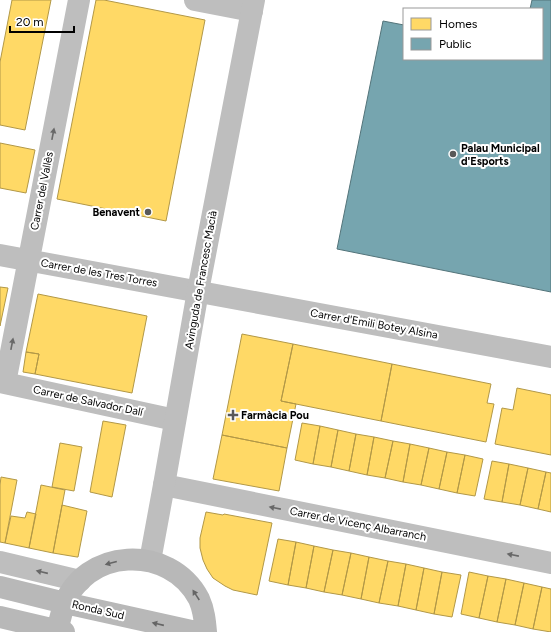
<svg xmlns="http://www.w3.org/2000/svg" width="551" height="632" font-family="Figtree,sans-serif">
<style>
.homes{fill:#ffd966;stroke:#b29847}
.public{fill:#76a5af;stroke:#53747a}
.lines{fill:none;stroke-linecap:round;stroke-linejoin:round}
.minor{stroke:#bebebe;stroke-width:22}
.tertiary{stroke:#bebebe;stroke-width:22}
.secondary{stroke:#b8b8b8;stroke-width:22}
.oneway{fill:#686868}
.oneway2{fill:#656565}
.poi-dot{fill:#595959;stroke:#fff;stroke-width:1.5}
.labels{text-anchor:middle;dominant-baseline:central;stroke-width:4;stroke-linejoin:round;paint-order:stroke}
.poi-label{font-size:11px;font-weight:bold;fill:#000;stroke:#fff;text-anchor:start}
.street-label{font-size:11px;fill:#000;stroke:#fff}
</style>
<rect width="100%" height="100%" fill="#fff"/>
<!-- homes -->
<path class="homes" d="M 12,0 L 51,0 L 25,130 L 0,125 L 0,62 Z
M 96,0 L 104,0 L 205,20 L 166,221 L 57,199 Z
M 0,143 L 35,150 L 26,193 L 0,188 Z
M 0,287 L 8,288 L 0,326 Z
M 38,294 L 147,316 L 132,393 L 35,374 L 39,354 L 26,352 Z
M 242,334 L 293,344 L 281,401 L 296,404 L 287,448 L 222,435 Z
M 293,344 L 392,364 L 381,421 L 281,401 Z
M 26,352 L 39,354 L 35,374 L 23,372 Z
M 392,364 L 491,384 L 487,403 L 494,404 L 486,442 L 381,421 Z
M 517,388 L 551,395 L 551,455 L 495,444 L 502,408 L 513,410 Z
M 103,421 L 126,425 L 112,497 L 90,492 Z
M 302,423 L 320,426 L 313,464 L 295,460 Z
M 320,426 L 338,430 L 331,467 L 313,464 Z
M 338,430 L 356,434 L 349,471 L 331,467 Z
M 356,434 L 374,437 L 367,475 L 349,471 Z
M 222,435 L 287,448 L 279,491 L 213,479 Z
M 374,437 L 393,441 L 385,478 L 367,475 Z
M 393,441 L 410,444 L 403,482 L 385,478 Z
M 60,443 L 82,447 L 74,491 L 52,487 Z
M 410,444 L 429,448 L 421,485 L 403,482 Z
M 429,448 L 447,452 L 439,489 L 421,485 Z
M 447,452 L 465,455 L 457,493 L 439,489 Z
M 465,455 L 483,459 L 475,496 L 457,493 Z
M 492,461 L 509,464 L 502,502 L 484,499 Z
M 509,464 L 528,468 L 520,505 L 502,502 Z
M 528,468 L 546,472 L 538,509 L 520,505 Z
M 546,472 L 551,473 L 551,512 L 538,509 Z
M 1,477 L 17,480 L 5,543 L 0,542 L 0,485 Z
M 41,485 L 65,490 L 53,553 L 29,548 Z
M 62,505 L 87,511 L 78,557 L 77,557 L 53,553 Z
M 27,512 L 36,514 L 29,548 L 5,543 L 11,516 L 25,518 Z
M 206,512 L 223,515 L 224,514 L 272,523 L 257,595 L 233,590 L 225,586 L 213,578 L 207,569 L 203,560 L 200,548 L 200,538 Z
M 278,539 L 296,542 L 288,585 L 269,581 Z
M 296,542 L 314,546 L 306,588 L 288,585 Z
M 314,546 L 333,550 L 324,592 L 306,588 Z
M 333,550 L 351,553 L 342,595 L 324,592 Z
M 351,553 L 369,557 L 361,599 L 342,595 Z
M 369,557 L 388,561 L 379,603 L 361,599 Z
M 388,561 L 406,564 L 398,606 L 379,603 Z
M 406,564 L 424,568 L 416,610 L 398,606 Z
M 424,568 L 442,572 L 434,614 L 416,610 Z
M 442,572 L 461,575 L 452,617 L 434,614 Z
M 469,572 L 488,576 L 479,618 L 461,614 Z
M 488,576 L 506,579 L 497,622 L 479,618 Z
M 506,579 L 524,583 L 515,625 L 497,622 Z
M 524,583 L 542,587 L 533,629 L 515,625 Z
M 542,587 L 551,589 L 551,632 L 533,629 Z"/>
<!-- public -->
<path class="public" d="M 532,0 L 551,0 L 551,292 L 337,249 L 383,21 L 404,25 L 404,59 L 542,59 L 542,9 L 530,9 Z"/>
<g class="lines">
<!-- minor -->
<path class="minor" d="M 195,0 L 252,11
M 0,255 L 551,357
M 0,382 L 175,420
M 5,383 L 79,0
M 164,485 L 551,563
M 0,562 L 80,581"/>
<!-- tertiary -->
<path class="tertiary" d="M 150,561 L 164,485 L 198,291 L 254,0"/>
<!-- secondary -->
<path class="secondary" d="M 0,587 L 65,603 L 196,632
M 0,617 L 64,632
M 58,632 C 58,624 61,616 63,608 C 83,547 170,543 199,599 C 204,610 205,621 206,632"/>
</g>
<!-- one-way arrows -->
<defs><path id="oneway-solid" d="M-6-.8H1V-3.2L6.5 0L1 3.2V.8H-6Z"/></defs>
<g class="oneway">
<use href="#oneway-solid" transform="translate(53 134) rotate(-79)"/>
<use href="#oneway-solid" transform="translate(12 344) rotate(-79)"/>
<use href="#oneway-solid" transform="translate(275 508) rotate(-169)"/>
<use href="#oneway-solid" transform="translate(513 555) rotate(-169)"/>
<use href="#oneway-solid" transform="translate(42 572) rotate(-167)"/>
</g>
<g class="oneway2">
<use href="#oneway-solid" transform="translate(111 563) rotate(165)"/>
<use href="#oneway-solid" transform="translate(196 595) rotate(-123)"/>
<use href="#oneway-solid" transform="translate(158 624) rotate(-167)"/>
</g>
<!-- markers -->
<g class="poi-dot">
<circle cx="453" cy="154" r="4"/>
<circle cx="148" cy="212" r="4"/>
<path d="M231 409h4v4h4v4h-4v4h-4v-4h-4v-4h4z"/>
</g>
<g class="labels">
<!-- poi labels -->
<g class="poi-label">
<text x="461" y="148">Palau Municipal<tspan x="461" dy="13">d'Esports</tspan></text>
<text x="140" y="212" text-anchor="end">Benavent</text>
<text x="241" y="415">Farmàcia Pou</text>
</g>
<!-- street labels -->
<g class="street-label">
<text transform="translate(42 191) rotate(-79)">Carrer del Vallès</text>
<text transform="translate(99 273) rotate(10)">Carrer de les Tres Torres</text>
<text transform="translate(201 280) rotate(-80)">Avinguda de Francesc Macià</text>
<text transform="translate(374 324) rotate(10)">Carrer d'Emili Botey Alsina</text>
<text transform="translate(88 401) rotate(12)">Carrer de Salvador Dalí</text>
<text transform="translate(358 524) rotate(11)">Carrer de Vicenç Albarranch</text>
<text transform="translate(98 610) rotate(13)">Ronda Sud</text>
</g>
</g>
<!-- legend -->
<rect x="403" y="8" width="140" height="52" fill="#ffffff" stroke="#999999"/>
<rect x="411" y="18" width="20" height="12" fill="#ffd966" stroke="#999999"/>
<text x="439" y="28" font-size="12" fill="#000000">Homes</text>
<rect x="411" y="38" width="20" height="12" fill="#76a5af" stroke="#999999"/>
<text x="439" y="48" font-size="12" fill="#000000">Public</text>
<!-- scale -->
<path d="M10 26v6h64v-6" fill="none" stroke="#000000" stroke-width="2"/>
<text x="16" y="26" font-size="12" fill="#000000" stroke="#ffffff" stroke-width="3" paint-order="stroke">20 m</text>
</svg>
